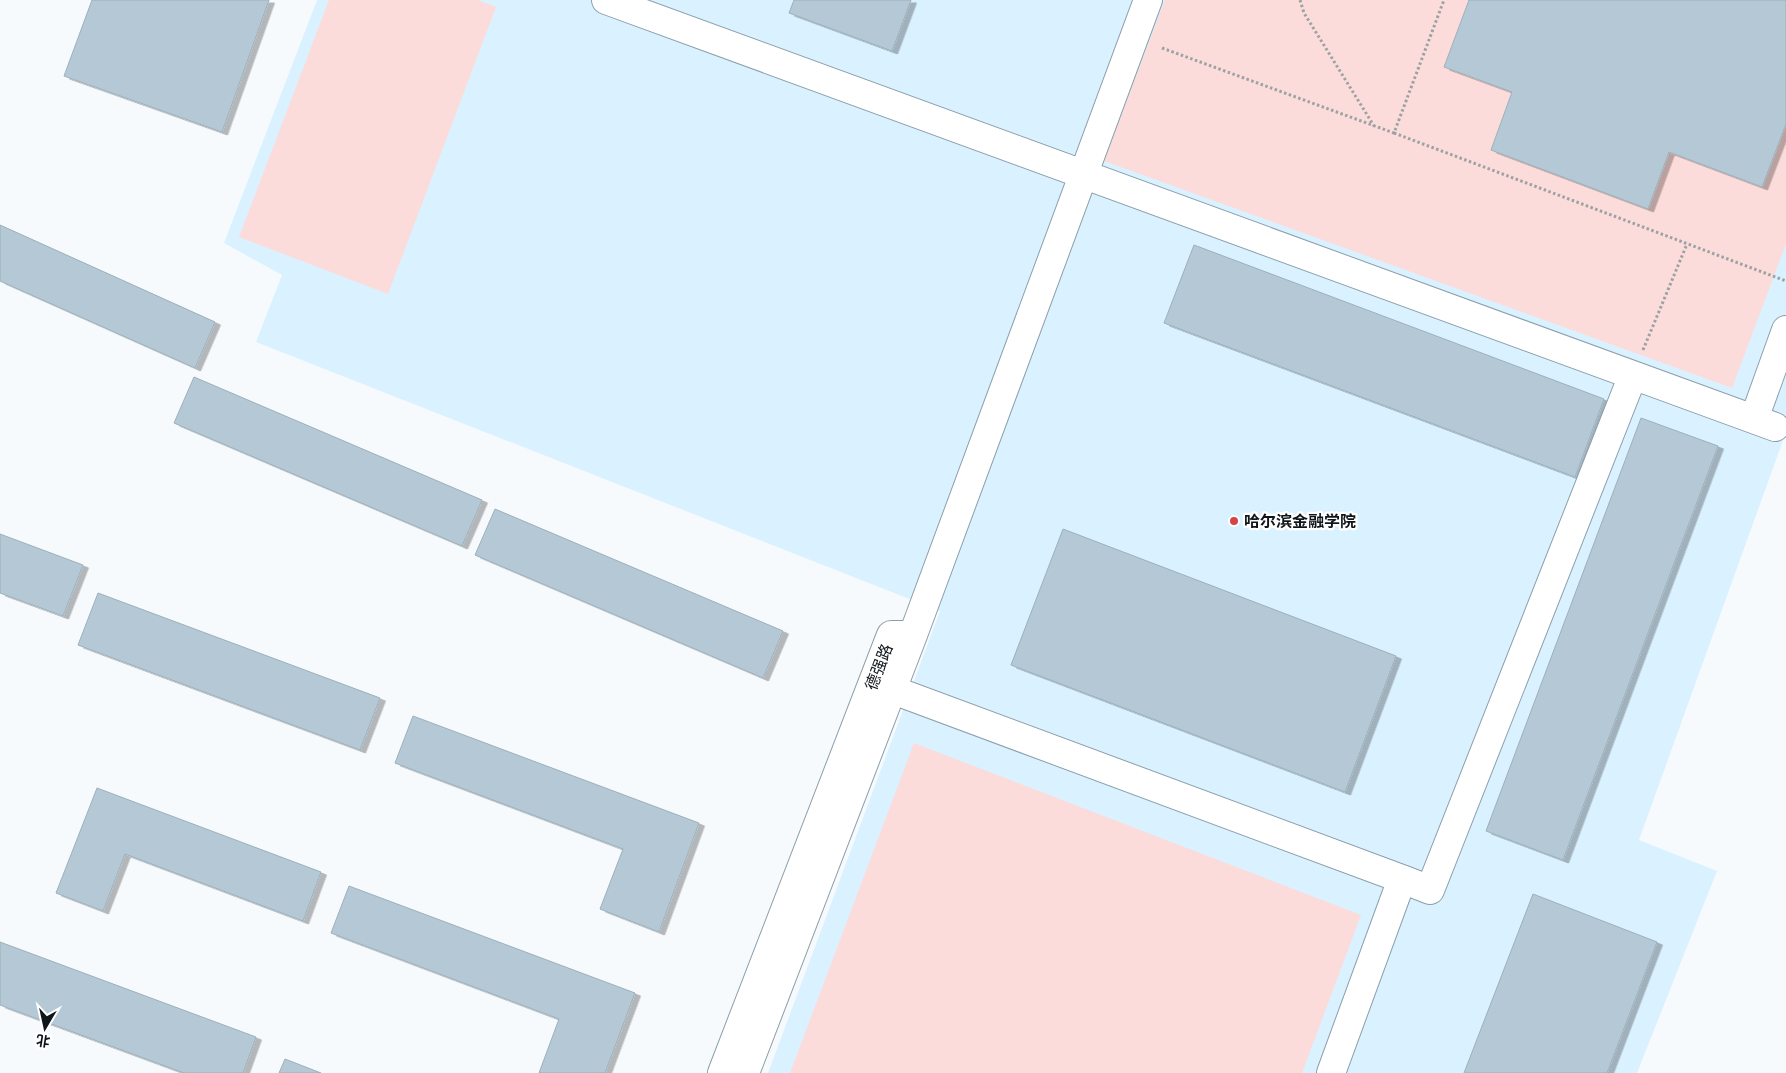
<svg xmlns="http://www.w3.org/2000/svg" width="1786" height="1073" font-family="'DejaVu Sans','Noto Sans SC',sans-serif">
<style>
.built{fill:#daf1ff}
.green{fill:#fcdcda}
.building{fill:#b4c9d5;stroke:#9cb0bc;filter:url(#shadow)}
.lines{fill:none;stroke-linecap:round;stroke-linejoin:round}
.minor-casing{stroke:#8b9fab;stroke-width:30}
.path{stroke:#9ca1a4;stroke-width:3;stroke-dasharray:2.5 2.5;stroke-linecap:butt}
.minor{stroke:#fff;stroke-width:28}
.poi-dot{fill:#d44447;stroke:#fff;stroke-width:2}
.labels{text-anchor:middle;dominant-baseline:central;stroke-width:4.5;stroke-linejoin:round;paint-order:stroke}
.poi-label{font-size:16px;font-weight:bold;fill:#0f161a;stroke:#fff;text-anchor:start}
.street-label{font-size:16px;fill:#0f161a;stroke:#fff}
</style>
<defs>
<filter id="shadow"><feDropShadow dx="5.5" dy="3" stdDeviation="0" flood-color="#0004"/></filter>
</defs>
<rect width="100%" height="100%" fill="#f6fafc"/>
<!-- built -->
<path class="built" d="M 317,0 L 1786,0 L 1786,432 L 1639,840 L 1717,871 L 1637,1073 L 768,1073 L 940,611 L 256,342 L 282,275 L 224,243 Z"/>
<!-- green -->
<path class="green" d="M 329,0 L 478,0 L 496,7 L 388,294 L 239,237 Z
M 1165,0 L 1786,0 L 1786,244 L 1732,388 L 1104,161 Z
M 914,743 L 1361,915 L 1302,1073 L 790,1073 Z"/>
<!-- building -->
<path class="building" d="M 92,0 L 269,0 L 222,132 L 64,76 Z
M 794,0 L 911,0 L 892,51 L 789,13 Z
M 1469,0 L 1786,0 L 1786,124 L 1762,187 L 1669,152 L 1648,209 L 1491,150 L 1512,92 L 1444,67 Z
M 0,225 L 215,322 L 195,368 L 0,281 Z
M 1194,245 L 1604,399 L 1575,477 L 1164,323 Z
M 194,377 L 482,500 L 462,546 L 174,423 Z
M 1641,418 L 1718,446 L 1563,860 L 1486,831 Z
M 495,509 L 783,631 L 763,678 L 475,555 Z
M 1063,529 L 1396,656 L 1345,792 L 1011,665 Z
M 0,534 L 83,565 L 63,616 L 0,593 Z
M 98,593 L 380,698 L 360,750 L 78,645 Z
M 413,716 L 699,823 L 659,932 L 600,909 L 623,849 L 395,763 Z
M 97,788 L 321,872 L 303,921 L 125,854 L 103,911 L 56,893 Z
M 349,886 L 635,993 L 605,1073 L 539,1073 L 559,1019 L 331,933 Z
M 1533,894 L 1657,942 L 1607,1073 L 1464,1073 Z
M 0,942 L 256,1037 L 243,1073 L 184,1073 L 0,1005 Z
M 285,1059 L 321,1073 L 279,1073 Z"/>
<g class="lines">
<defs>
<path id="minor" d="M 606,0 L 1775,427
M 1754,419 L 1786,330
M 893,690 L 1402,879 L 1331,1073
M 1402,879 L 1430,890 L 1633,375
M 722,1073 L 891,635 L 913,635
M 745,1073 L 913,635 L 1148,0"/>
</defs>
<!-- minor casing -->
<use href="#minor" class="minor-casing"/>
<!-- path -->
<path class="path" d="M 1300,0 L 1304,13 L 1374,126
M 1162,48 L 1394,133 L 1444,0
M 1394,133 L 1786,281
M 1643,350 L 1687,244"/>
<!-- minor -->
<use href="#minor" class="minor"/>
</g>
<!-- markers -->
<circle class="poi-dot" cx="1234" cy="521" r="5"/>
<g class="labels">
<!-- poi labels -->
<g class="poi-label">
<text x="1244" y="521">哈尔滨金融学院</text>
</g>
<!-- street labels -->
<g class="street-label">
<text transform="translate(879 667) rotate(-69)">德强路</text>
</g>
</g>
<!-- north arrow -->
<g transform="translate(45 1028) rotate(189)" stroke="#ffffff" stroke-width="4" paint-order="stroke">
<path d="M0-4L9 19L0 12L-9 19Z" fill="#0f161a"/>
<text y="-8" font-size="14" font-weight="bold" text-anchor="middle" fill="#0f161a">北</text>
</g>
</svg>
